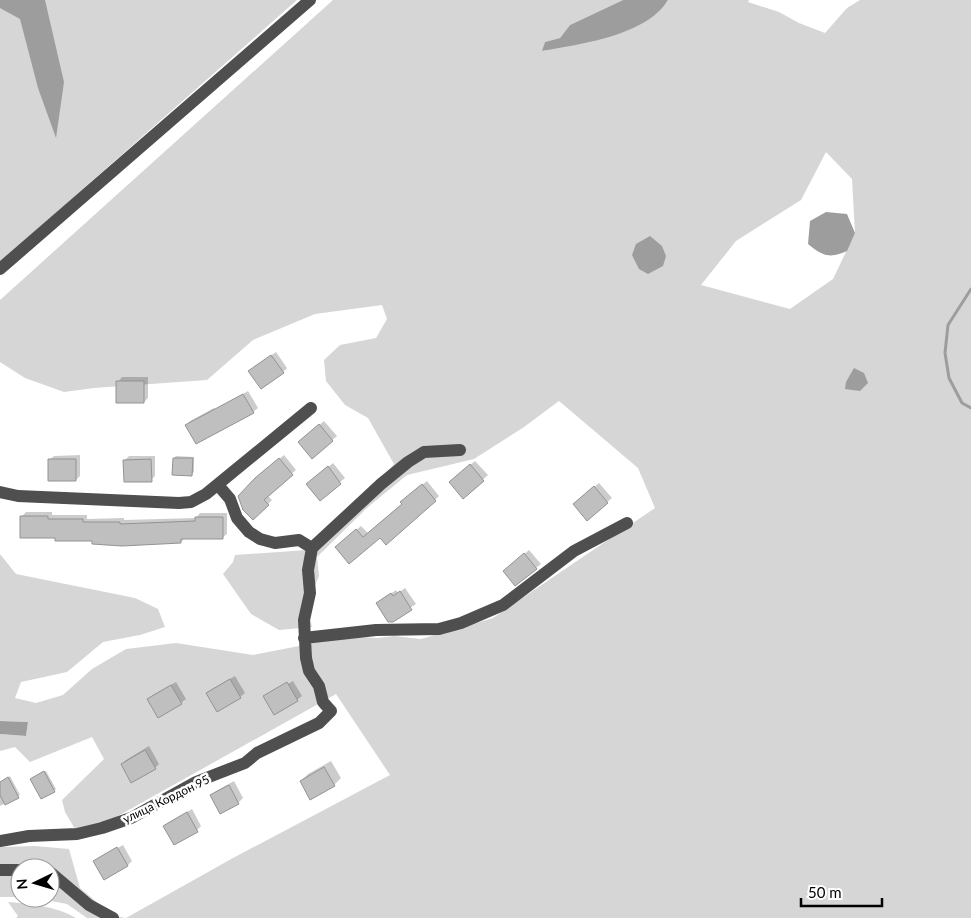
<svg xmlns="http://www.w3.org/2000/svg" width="971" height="918" font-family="Lato,sans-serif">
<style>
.green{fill:#d6d6d6;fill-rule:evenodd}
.water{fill:#9d9d9d}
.shadow{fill:#0003}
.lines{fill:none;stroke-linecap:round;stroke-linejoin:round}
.stream{stroke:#9d9d9d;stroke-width:3}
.building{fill:#bfbfbf;stroke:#939393}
.minor{stroke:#4f4f4f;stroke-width:12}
.labels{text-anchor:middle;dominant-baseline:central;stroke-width:5;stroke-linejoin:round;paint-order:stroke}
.street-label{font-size:12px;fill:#000;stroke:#fff}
</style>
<rect width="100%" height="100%" fill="#fff"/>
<!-- green -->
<path class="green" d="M 0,0 L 297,0 L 0,262 Z
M 333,0 L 623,0 L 570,25 L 560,38 L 545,42 L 543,51 L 666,3 L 668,0 L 749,0 L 748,2 L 779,12 L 799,23 L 825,33 L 847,8 L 860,0 L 971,0 L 971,918 L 126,918 L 233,858 L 390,775 L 336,694 L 109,821 L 75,829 L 65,812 L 62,800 L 104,759 L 92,737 L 30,762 L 15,747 L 0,751 L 0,734 L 26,736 L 28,722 L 0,721 L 0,554 L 16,574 L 135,598 L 158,609 L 165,627 L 140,635 L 103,642 L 67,672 L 21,682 L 15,698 L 36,703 L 63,695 L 92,669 L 126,649 L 176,643 L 253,655 L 299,646 L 317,635 L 378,638 L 394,636 L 421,639 L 493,618 L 655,508 L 638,468 L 559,401 L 524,427 L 474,459 L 407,475 L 368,507 L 317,557 L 319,576 L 307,605 L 312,627 L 279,630 L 251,614 L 223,574 L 233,562 L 235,555 L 307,550 L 351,513 L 394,464 L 368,418 L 345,405 L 326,381 L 324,360 L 340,345 L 376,338 L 387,319 L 382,305 L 315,314 L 253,340 L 207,380 L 94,388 L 64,392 L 25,378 L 0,362 L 0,300 ZM 826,152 L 852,179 L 855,233 L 833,279 L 790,309 L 701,285 L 736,241 L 801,200 Z
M 35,846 L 69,849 L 80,888 L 112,915 L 125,918 L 87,918 L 67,904 L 36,898 L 50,898 L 50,868 L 20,868 L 20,897 L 0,897 L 0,847 Z
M 8,902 C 31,904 56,906 76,918 L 16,918 L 18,916 Z"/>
<!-- water -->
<path class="water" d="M 0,0 L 45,0 L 64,82 L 56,138 L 38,88 L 20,19 L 0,8 Z
M 623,0 L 668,0 C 646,36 580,44 542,51 L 545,42 L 560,38 L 570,25 Z
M 826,212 L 847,214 L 855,233 L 847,251 C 829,259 823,256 808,244 L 810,221 Z
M 650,236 L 662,246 L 666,256 L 663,266 L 648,274 L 639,269 L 632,255 L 636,244 Z
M 854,368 L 864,373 L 868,383 L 860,391 L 845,389 L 846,382 Z
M 0,721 L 28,722 L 26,736 L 0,734 Z"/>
<!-- shadow -->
<path class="shadow" d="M 276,352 L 287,368 L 283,372 L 254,367 Z
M 122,377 L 148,377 L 148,398 L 144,402 L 118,382 Z
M 248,391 L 258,408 L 253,412 L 186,426 L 190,421 L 214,408 L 215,410 Z
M 324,421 L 337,436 L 312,457 L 304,438 Z
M 80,455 L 80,476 L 76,480 L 49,460 L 54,456 Z
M 284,455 L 296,470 L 267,495 L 272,500 L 253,519 L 261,474 Z
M 129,456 L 155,456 L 155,476 L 151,480 L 125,460 Z
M 176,456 L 194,457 L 194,472 L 192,474 L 174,458 Z
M 475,461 L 488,475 L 463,497 L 455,478 Z
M 333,463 L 345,478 L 320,499 L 312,480 Z
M 427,481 L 439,496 L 435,500 L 380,536 L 341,543 L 361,526 L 368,533 L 403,503 L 406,498 Z
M 599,483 L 612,498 L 587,519 L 579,500 Z
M 26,512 L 52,512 L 52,515 L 87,515 L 87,519 L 124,518 L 124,520 L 196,518 L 200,513 L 227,513 L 227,534 L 222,538 L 185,538 L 181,542 L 57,536 L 22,516 Z
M 529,550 L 541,564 L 515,584 L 509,567 Z
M 405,588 L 416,604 L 393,620 L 378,603 L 396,590 L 398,593 Z
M 235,676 L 245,693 L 240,697 L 208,693 L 212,689 Z
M 293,681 L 302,696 L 297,700 L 265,696 L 268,693 L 268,695 Z
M 176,682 L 186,699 L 181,703 L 148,699 L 153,695 Z
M 149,746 L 159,764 L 155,768 L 122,764 L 126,760 Z
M 331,761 L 341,778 L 334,785 L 301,781 L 308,774 Z
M 46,771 L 56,789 L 54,791 L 33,777 Z
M 10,776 L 20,795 L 0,806 L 0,782 Z
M 234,781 L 243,798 L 239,802 L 221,812 L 211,795 L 216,791 Z
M 192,809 L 201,826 L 197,830 L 174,844 L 164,827 L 169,822 Z
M 123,845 L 132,861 L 128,865 L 105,878 L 95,861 L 98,858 L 98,859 Z"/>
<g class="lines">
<!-- stream -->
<path class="stream" d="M 971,289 L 948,325 L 945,353 L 949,378 L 962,403 L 971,408"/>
</g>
<!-- building -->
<path class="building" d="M 271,355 L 284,373 L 261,389 L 248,371 Z
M 116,381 L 144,381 L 144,403 L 116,403 Z
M 243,394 L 254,413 L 196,444 L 185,425 Z
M 319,424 L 333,441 L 312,459 L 298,442 Z
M 173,458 L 193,458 L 192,476 L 172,475 Z
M 279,458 L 293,475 L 264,500 L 269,505 L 253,520 L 243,510 L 238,496 L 255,478 Z
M 48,459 L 76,459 L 76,481 L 48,481 Z
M 151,459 L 152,482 L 124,482 L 123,460 Z
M 470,464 L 484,481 L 463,499 L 449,482 Z
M 328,466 L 341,484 L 320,501 L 306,484 Z
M 422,484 L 436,501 L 386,545 L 380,538 L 349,564 L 335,547 L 356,529 L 363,537 L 402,504 L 400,502 Z
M 594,486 L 608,503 L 587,521 L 573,504 Z
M 20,516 L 48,516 L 48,519 L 83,519 L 83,522 L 120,522 L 120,524 L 195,521 L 195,517 L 223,517 L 223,539 L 181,539 L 181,543 L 122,546 L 92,544 L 92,541 L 55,541 L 55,538 L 20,538 Z
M 524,553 L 537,569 L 515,586 L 503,571 Z
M 400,591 L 412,610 L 393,622 L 388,622 L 376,603 L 391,593 L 393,596 Z
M 230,679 L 241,698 L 217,712 L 206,693 Z
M 287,682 L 298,701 L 274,715 L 263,696 Z
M 171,685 L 182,704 L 158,718 L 147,699 Z
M 145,750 L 156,769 L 131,783 L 121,764 Z
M 324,767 L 335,786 L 310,800 L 300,781 Z
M 44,771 L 55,792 L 41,799 L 30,779 Z
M 8,777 L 19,798 L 5,805 L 0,795 L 0,782 Z
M 229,785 L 239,804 L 220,814 L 210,795 Z
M 187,812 L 198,832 L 174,845 L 163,826 Z
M 117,847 L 128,866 L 104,880 L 93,861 Z"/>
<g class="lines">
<!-- minor -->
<path class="minor" d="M 0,269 L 310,0
M 218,485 L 230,499 L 237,518 L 249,532 L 260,539 L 275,543 L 299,540 L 312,548
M 0,492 L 18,496 L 179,503 L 191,502 L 206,494 L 311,408
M 304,638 L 376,630 L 439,629 L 461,623 L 503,605 L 574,551 L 627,523
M 0,841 L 29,836 L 77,834 L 102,828 L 131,818 L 196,782 L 245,763 L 257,753 L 319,723 L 331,711 L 323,702 L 319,686 L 309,671 L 306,658 L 304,620 L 310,593 L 308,570 L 312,548 L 381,484 L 408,462 L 424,452 L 460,450
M 0,870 L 20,870
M 50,872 L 89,905 L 113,918"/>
</g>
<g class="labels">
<!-- street labels -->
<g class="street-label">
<text transform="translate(166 799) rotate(-26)">улица Кордон 95</text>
</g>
</g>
<!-- north arrow -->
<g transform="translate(35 883) rotate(265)"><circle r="24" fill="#ffffff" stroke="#999999"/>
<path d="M0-4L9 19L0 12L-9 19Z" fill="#000000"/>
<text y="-8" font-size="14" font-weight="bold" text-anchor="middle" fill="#000000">N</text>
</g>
<!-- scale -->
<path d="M801 898v8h81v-8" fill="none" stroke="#000000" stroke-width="2.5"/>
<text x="808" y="898" font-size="15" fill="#000000" stroke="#ffffff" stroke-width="4" paint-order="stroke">50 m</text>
</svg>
